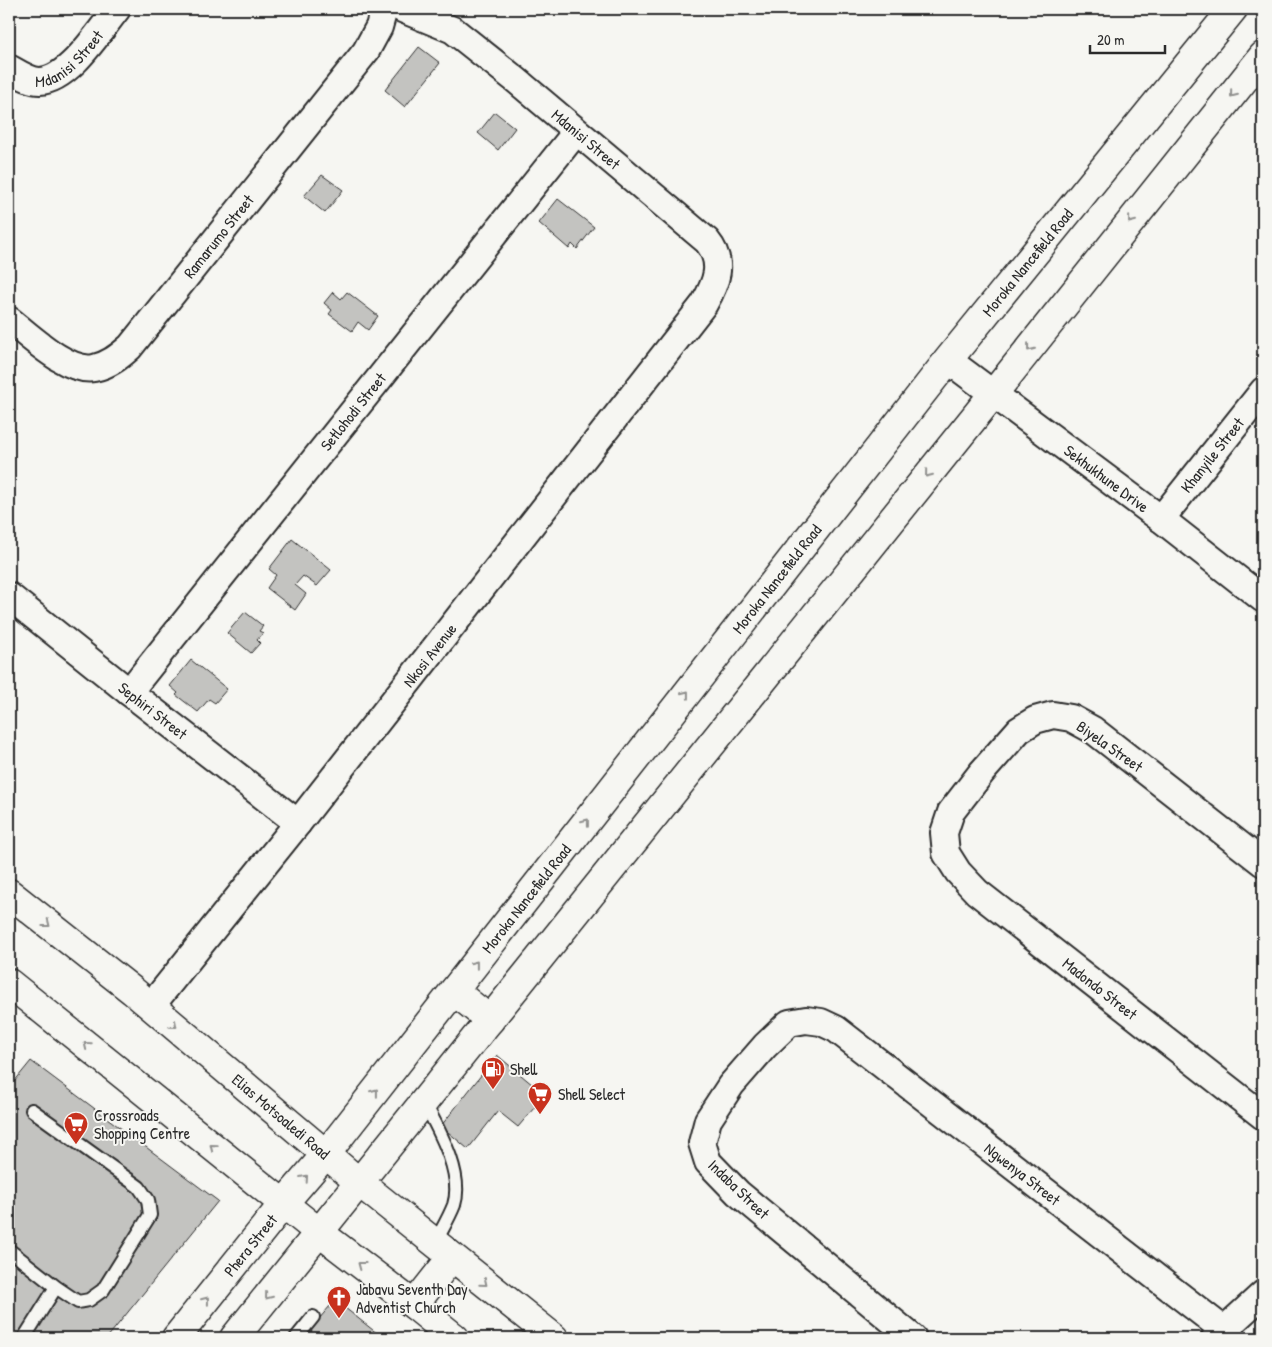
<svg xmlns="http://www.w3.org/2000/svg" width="1272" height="1347" font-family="'Patrick Hand',sans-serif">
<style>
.building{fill:#c3c3c0;stroke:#2b2b2b}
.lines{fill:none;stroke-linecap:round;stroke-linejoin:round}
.lane-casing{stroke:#2b2b2b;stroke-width:16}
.street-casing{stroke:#2b2b2b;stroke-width:30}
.secondary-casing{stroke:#2b2b2b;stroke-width:31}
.lane{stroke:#f6f6f2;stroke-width:12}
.street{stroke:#f6f6f2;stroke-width:26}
.secondary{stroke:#f6f6f2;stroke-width:28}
.oneway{stroke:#90908e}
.labels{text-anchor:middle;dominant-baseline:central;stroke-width:4;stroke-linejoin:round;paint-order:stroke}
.street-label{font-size:16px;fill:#2b2b2b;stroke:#f6f6f2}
.poi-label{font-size:16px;fill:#2b2b2b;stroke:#f6f6f2;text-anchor:start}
</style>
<rect width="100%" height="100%" fill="#f6f6f2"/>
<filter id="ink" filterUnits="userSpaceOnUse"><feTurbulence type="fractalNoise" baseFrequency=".02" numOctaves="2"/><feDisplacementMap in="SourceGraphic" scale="10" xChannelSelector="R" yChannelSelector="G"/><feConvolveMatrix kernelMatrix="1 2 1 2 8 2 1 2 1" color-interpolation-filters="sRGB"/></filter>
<g filter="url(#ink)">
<!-- building -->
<path class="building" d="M 419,47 L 440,63 L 405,107 L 385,90 Z
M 495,112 L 515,128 L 498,150 L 478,133 Z
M 322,175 L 343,190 L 325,213 L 304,196 Z
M 558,199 L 594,227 L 577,249 L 572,244 L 569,249 L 539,223 Z
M 333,292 L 341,299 L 347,292 L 378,316 L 368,330 L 358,322 L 352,331 L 329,314 L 332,310 L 324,303 Z
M 292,539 L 331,570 L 317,586 L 303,576 L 295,585 L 306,594 L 295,610 L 267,588 L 276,575 L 269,569 Z
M 245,612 L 263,626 L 259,631 L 263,633 L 257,640 L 260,643 L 251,653 L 227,633 Z
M 191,660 L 227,689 L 215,703 L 209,699 L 198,712 L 176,695 L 178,693 L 170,686 Z
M 497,1055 L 545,1095 L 518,1127 L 498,1111 L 468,1149 L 441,1126 Z
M 31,1061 L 218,1201 L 107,1338 L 9,1338 L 9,1088 Z
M 335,1300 L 383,1338 L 303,1338 Z"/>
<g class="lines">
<defs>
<path id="lane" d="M 424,1102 C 438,1129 464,1173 454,1205 C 449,1218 441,1231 435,1243
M 9,1250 L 56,1287
M 24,1338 L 56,1287 L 78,1302 L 89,1300 L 103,1290 L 150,1215 L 148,1200 L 139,1187 L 32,1110
M 296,1338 L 313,1317"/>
<g id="street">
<path id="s1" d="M 9,68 C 18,73 29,81 40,81 C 69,80 100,30 117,9"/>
<path id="s2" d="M 9,320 C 29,335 67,373 94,368 C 109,365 120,356 130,347 L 366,51 L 379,27 L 384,9"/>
<path id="s3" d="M 948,360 L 1161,519 L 1263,599"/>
<path id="s4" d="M 1161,519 L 1263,391"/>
<path id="s5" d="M 9,596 L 129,692 L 298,823"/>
<path id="s6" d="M 129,692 L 576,132"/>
<path id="s7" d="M 1263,863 L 1093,730 L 1071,718 L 1053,715 L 1035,720 L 1019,730 L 982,772 L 951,812 L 944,833 L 946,853 L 958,872 L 977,892 L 1263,1116"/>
<path id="s8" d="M 151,1006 L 298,823 L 704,304 C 716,283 725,263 707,241 L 516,80 L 453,30 L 402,9"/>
<path id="s9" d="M 913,1338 L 738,1193 L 708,1162 L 702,1143 L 708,1120 L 731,1085 L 765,1046 L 789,1023 L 806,1020 L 821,1022 L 836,1029 L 1224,1330 L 1232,1338"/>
<path d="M 1215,1338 L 1263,1294"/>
</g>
<g id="secondary">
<path id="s10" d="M 9,893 L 133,991 L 360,1183 L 554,1338"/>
<path d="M 9,983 L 320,1233 L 414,1305 L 455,1338"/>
<path d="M 454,991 L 490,1020"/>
<path d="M 414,1305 L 452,1257"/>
<path id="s11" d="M 176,1338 L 284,1203 L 326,1154 L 948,360 L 1233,9"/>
<path d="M 234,1338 L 994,393 L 1263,56"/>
</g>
</defs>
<!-- lane casing -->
<use href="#lane" class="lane-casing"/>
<!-- street casing -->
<use href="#street" class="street-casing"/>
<!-- secondary casing -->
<use href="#secondary" class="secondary-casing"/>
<!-- lane -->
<use href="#lane" class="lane"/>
<!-- street -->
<use href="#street" class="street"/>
<!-- secondary -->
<use href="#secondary" class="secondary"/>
</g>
<!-- one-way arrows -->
<defs><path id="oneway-chevron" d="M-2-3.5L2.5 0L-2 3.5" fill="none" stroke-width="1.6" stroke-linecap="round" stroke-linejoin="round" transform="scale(1.25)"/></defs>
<g class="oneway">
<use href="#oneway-chevron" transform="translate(1233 94) rotate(129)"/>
<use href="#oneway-chevron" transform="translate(1131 220) rotate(129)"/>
<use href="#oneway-chevron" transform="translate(1030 348) rotate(128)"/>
<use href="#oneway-chevron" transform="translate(928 474) rotate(129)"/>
<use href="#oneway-chevron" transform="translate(686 694) rotate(-52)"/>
<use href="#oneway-chevron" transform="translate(586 822) rotate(-52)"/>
<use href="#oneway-chevron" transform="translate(47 924) rotate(38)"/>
<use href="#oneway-chevron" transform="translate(475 964) rotate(-52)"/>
<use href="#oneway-chevron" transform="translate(174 1025) rotate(41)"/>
<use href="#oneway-chevron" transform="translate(87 1045) rotate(-141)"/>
<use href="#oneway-chevron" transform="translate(375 1092) rotate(-52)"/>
<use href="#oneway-chevron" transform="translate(213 1147) rotate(-141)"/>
<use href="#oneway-chevron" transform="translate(305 1178) rotate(-49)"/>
<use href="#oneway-chevron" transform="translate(361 1265) rotate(-143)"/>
<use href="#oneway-chevron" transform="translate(484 1283) rotate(39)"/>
<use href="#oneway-chevron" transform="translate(268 1296) rotate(129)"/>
<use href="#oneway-chevron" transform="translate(206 1300) rotate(-52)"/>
</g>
</g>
<!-- icons -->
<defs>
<symbol id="fuel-pin" viewBox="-11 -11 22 30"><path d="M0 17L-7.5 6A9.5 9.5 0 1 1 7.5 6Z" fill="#c8321e" stroke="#f6f6f2"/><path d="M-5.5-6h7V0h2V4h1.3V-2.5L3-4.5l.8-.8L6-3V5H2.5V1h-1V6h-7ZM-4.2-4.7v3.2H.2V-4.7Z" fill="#fff"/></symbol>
<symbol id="supermarket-pin" viewBox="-11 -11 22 30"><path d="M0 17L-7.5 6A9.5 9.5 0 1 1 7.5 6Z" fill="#c8321e" stroke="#f6f6f2"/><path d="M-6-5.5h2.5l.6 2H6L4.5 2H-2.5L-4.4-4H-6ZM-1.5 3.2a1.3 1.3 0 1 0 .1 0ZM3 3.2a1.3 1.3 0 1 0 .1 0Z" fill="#fff"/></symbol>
<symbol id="church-pin" viewBox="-11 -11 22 30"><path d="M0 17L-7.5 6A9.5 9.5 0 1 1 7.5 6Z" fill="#c8321e" stroke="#f6f6f2"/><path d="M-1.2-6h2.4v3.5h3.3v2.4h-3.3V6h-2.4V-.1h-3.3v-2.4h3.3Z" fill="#fff"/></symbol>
</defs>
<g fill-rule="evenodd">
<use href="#fuel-pin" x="479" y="1055" width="28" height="38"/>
<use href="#supermarket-pin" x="526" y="1080" width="28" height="38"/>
<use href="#supermarket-pin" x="62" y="1110" width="28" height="38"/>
<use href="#church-pin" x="325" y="1284" width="28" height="38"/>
</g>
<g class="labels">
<!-- street labels -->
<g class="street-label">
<text stroke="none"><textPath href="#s1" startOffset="71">Mdanisi Street</textPath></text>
<text transform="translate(586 139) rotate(40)">Mdanisi Street</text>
<text stroke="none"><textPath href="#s2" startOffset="284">Ramarumo Street</textPath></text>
<text stroke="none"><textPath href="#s11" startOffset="1372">Moroka Nancefield Road</textPath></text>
<text stroke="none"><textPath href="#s6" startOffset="359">Setlohodi Street</textPath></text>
<text stroke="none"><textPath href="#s4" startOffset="82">Khanyile Street</textPath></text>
<text stroke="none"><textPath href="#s3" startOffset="198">Sekhukhune Drive</textPath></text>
<text stroke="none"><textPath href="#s11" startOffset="968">Moroka Nancefield Road</textPath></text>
<text stroke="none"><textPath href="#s8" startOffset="448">Nkosi Avenue</textPath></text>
<text stroke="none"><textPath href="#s5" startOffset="184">Sephiri Street</textPath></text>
<text transform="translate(1110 746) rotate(35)">Biyela Street</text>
<text stroke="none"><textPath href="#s11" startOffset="562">Moroka Nancefield Road</textPath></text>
<text stroke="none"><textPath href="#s7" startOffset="652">Madondo Street</textPath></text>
<text stroke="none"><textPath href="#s10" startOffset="352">Elias Motsoaledi Road</textPath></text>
<text stroke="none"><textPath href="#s9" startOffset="726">Ngwenya Street</textPath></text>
<text transform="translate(739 1189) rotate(44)">Indaba Street</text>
<text stroke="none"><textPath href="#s11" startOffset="119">Phera Street</textPath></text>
</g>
<!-- poi labels -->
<g class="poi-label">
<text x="510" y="1069">Shell</text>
<text x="558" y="1094">Shell Select</text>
<text x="94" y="1115">Crossroads<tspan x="94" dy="18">Shopping Centre</tspan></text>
<text x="356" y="1289">Jabavu Seventh Day<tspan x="356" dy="18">Adventist Church</tspan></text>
</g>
</g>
<!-- margin -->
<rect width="1272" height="1347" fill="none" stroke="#f6f6f2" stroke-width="30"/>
<rect x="15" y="15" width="1242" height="1317" fill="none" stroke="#2b2b2b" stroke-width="2" filter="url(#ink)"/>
<!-- scale -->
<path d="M1090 45v8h75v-8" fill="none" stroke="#2b2b2b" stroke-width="2.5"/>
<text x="1097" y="45" font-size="15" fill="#2b2b2b" stroke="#f6f6f2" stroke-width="4" paint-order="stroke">20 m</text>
</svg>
